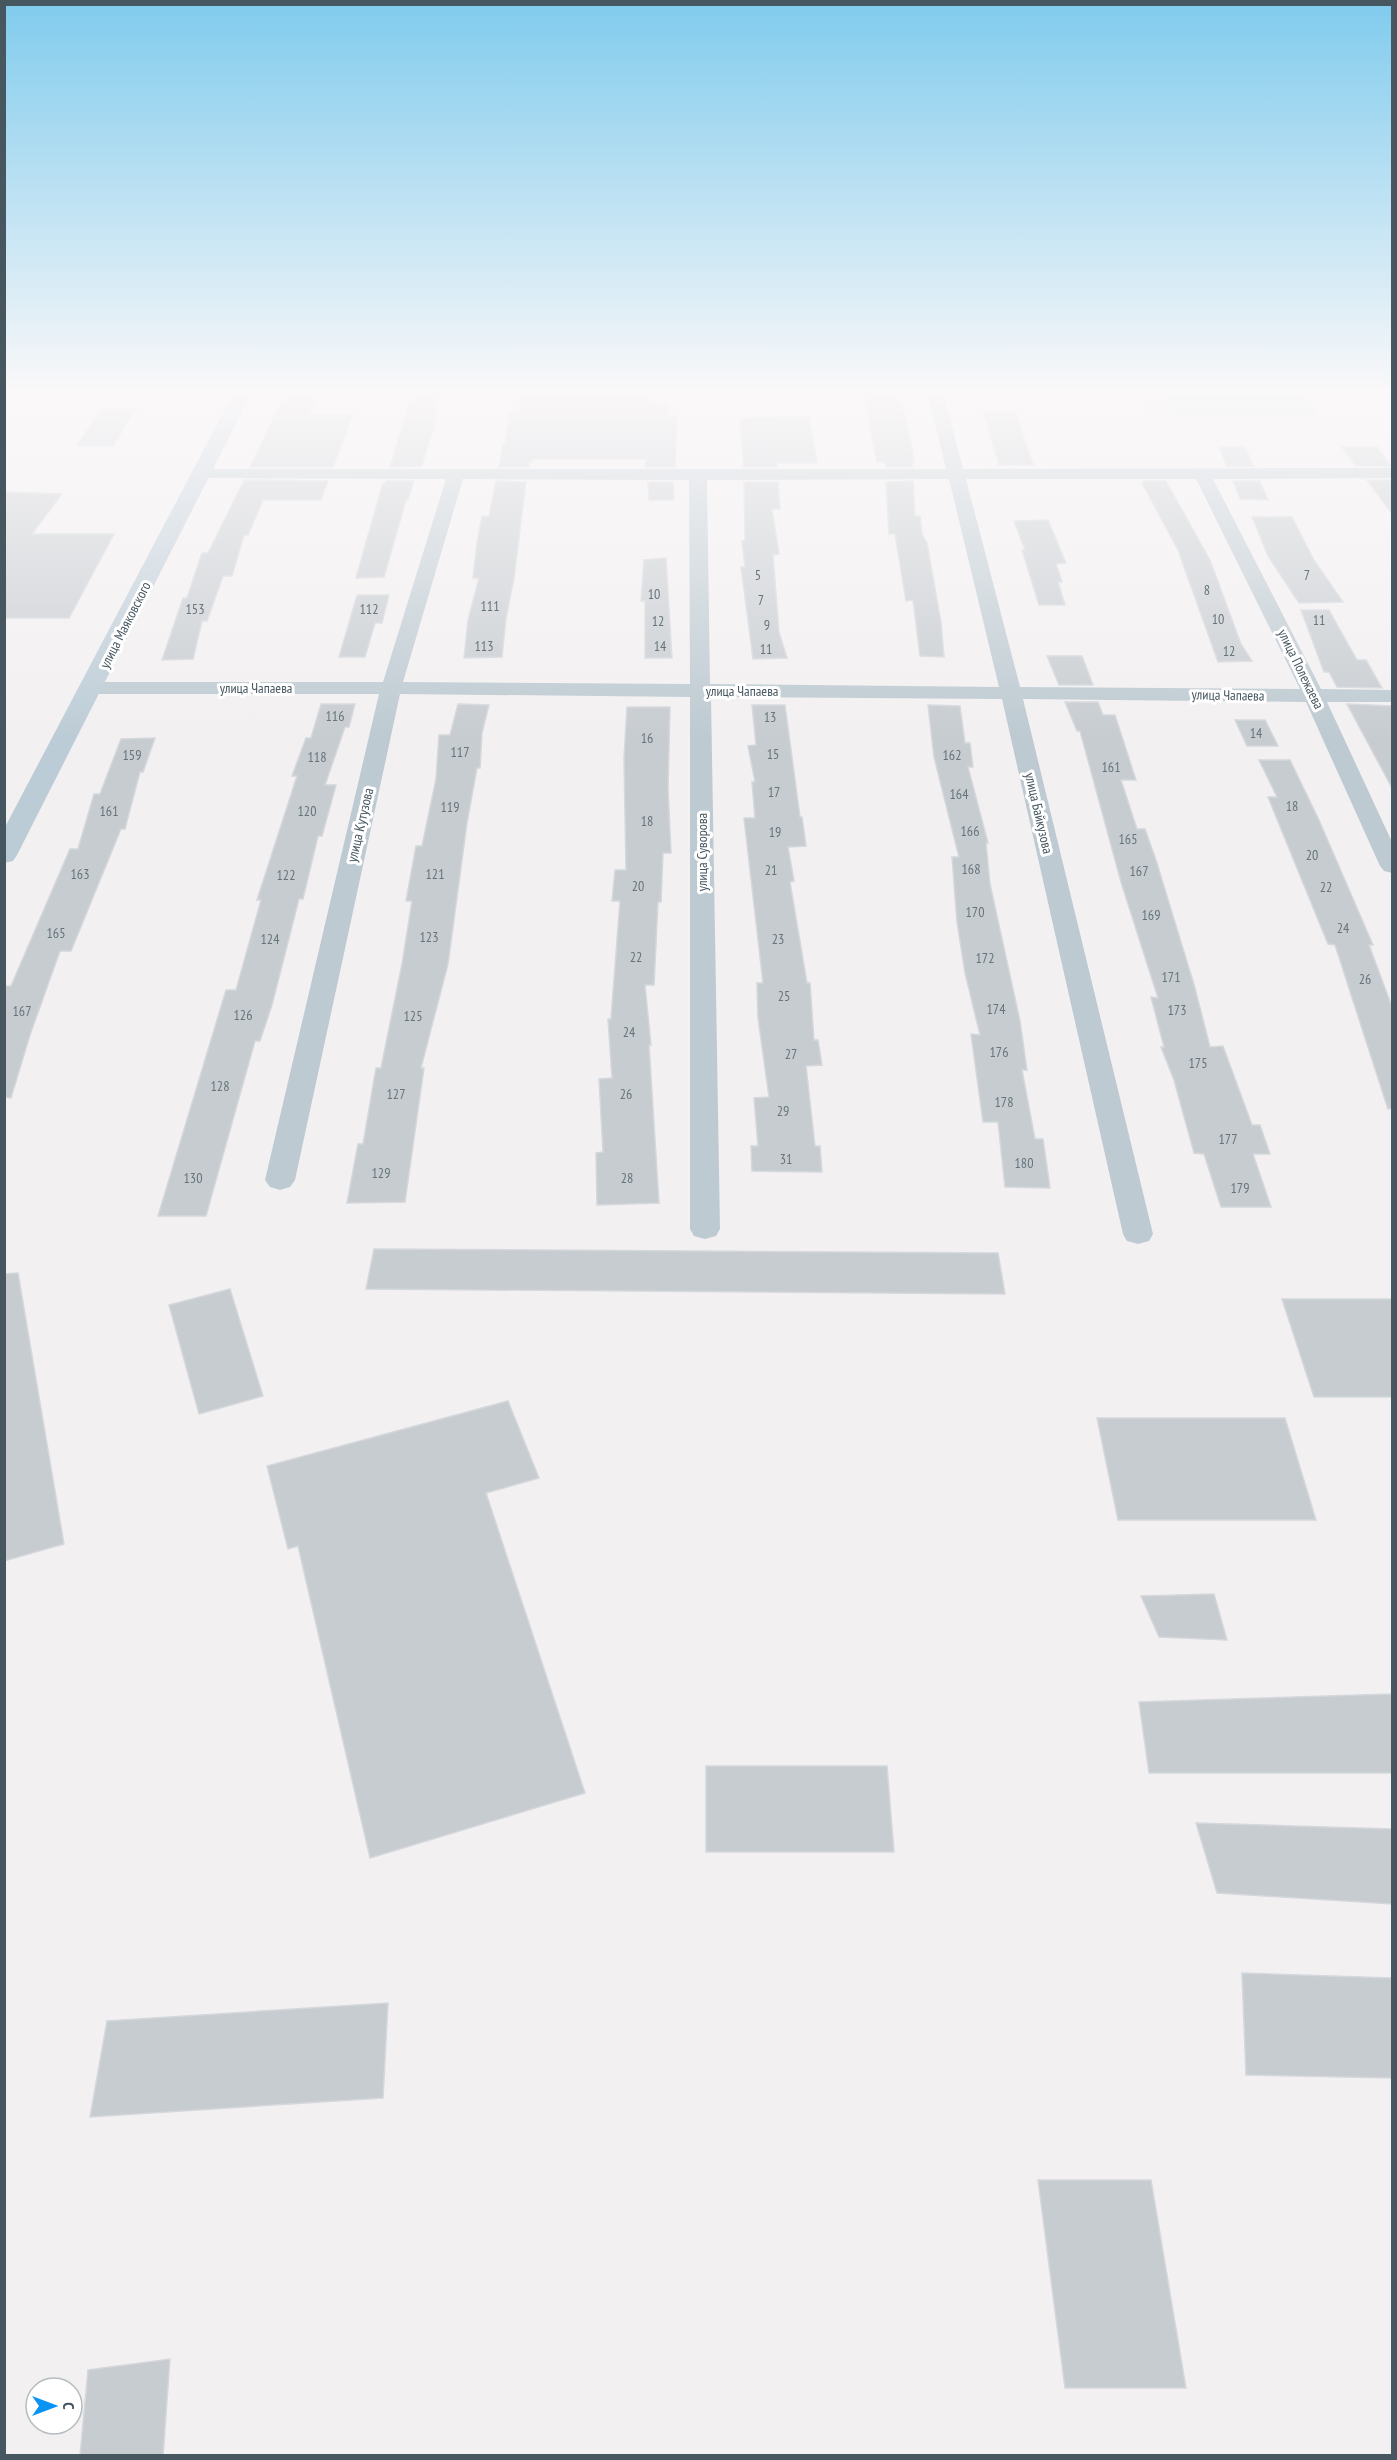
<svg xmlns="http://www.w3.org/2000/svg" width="1397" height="2460" font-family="'PT Sans Narrow',sans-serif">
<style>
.education{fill:#e4e1e3}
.green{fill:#bcf3c9}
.building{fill:#c7ccd0;stroke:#d4d7dc;stroke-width:1.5}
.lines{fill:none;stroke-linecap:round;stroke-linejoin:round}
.street{fill:#bdcad1;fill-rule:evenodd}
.secondary{fill:#bcccd6;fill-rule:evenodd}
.labels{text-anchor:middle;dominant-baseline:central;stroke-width:6;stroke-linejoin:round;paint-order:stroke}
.number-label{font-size:14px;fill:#66747c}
.far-street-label{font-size:14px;fill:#465760;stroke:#fff}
</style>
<rect width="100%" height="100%" fill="#f3f0f1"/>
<!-- education -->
<path class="education" d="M 1143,394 L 1305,394 L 1320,417 L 1154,417 Z"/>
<!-- green -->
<path class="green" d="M 1164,394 L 1301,394 L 1312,412 L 1302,414 L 1177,414 L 1172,410 Z"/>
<!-- building -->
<path class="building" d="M 285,394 L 318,394 L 309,414 L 353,414 L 333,467 L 250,467 Z
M 412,394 L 440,394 L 435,411 L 438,411 L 422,466 L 390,467 Z
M 521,394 L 651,394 L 651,404 L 667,403 L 668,416 L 677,416 L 675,467 L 645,467 L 646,459 L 533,459 L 532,462 L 529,462 L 529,467 L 499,467 L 503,444 L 505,444 L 510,412 L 518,412 Z
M 864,394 L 900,394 L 911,444 L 914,462 L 912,462 L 912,467 L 886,467 L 885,462 L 877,462 Z
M 101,409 L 136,409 L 113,446 L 77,446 Z
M 984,413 L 1016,413 L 1033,465 L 999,465 Z
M 809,417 L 817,463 L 777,463 L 777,467 L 744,467 L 740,418 Z
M 1219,447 L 1245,447 L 1253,466 L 1227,466 Z
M 1342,447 L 1377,447 L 1391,466 L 1356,466 Z
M 244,480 L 328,481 L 321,500 L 263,500 L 248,535 L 244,535 L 232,576 L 223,576 L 207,621 L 202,621 L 193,659 L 162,660 L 183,598 L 187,598 L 202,553 L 208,553 Z
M 1367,480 L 1392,480 L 1392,514 Z
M 386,481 L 414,481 L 408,500 L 406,500 L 384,577 L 356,578 L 382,486 Z
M 496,481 L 526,482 L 514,578 L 506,618 L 502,657 L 464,658 L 468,620 L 479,578 L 473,578 L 477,543 L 482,516 L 489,516 Z
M 913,481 L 915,516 L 920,516 L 922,534 L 927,543 L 941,622 L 944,657 L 920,656 L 913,600 L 906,601 L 895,534 L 889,534 L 886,482 Z
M 1144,481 L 1166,481 L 1210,560 L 1241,644 L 1252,661 L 1218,662 L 1178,550 L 1142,483 Z
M 1233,481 L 1260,481 L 1268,500 L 1240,499 Z
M 648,482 L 673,482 L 674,500 L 649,500 Z
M 744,482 L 778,482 L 780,509 L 772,509 L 779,554 L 773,555 L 779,632 L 787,658 L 753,659 L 741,567 L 745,567 L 742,541 L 745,541 Z
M 4,492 L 62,494 L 32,534 L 114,534 L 69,618 L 4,618 Z
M 1252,517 L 1292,517 L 1314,560 L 1343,602 L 1299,603 L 1268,556 Z
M 1048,520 L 1066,563 L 1056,564 L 1062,582 L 1058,582 L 1065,605 L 1039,605 L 1022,550 L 1025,550 L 1014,521 Z
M 666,558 L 672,658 L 645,658 L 645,601 L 641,601 L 644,560 Z
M 357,595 L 389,595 L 382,623 L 375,623 L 365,657 L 339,657 Z
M 1301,610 L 1329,610 L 1357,660 L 1366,660 L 1382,688 L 1337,687 L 1329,672 L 1324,672 Z
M 1047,656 L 1082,656 L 1093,685 L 1059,685 Z
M 1065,702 L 1098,702 L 1103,715 L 1115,715 L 1136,780 L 1121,780 L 1137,829 L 1145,829 L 1156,860 L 1195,988 L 1210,1047 L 1223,1046 L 1252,1125 L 1260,1125 L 1270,1154 L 1253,1154 L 1271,1207 L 1221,1207 L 1204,1154 L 1194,1153 L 1174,1080 L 1161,1047 L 1164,1047 L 1151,997 L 1158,998 L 1121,882 L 1080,731 L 1077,731 Z
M 321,704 L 355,704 L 349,727 L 345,727 L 325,785 L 336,785 L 322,836 L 318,836 L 303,899 L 299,899 L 272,1005 L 260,1041 L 255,1041 L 206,1216 L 158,1216 L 226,990 L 236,990 L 261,900 L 257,900 L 297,776 L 292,776 L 306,738 L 311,738 Z
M 458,704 L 489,705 L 482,733 L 480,768 L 477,768 L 467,823 L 448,964 L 421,1068 L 424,1068 L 405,1202 L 347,1203 L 358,1144 L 363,1144 L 376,1068 L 381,1068 L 402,964 L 412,901 L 406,901 L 416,846 L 422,846 L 436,779 L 439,735 L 450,735 Z
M 1347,704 L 1392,706 L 1392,788 Z
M 752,705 L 785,705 L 800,817 L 802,817 L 806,846 L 788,847 L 794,881 L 790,882 L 807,983 L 810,983 L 814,1040 L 818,1040 L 822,1065 L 806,1066 L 815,1146 L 820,1146 L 822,1172 L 752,1171 L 751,1146 L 758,1146 L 754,1098 L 769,1097 L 758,1018 L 757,983 L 763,983 L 744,818 L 755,818 L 752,782 L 755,782 L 748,746 L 756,745 Z
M 928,705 L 960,706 L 965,743 L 970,743 L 973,767 L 968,767 L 988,843 L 986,843 L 990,884 L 1020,1021 L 1027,1070 L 1022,1070 L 1035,1139 L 1043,1139 L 1050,1188 L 1005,1187 L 998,1122 L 983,1122 L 971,1034 L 980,1035 L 965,973 L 957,922 L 952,857 L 959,857 L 934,757 Z
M 627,707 L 670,707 L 668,788 L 671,853 L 663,853 L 661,902 L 658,902 L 654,985 L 645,985 L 651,1045 L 649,1045 L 659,1203 L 597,1205 L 596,1153 L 603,1152 L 599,1079 L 612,1078 L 608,1019 L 611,1019 L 620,901 L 612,901 L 615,870 L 626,870 L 624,758 Z
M 1235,720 L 1265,720 L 1278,746 L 1247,746 Z
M 155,738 L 143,772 L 140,772 L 125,829 L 121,829 L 71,951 L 60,951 L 30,1035 L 11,1098 L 4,1097 L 4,986 L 11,986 L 70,849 L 78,849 L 94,794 L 100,794 L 121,739 Z
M 1259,760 L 1290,760 L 1319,820 L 1373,945 L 1369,945 L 1392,1007 L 1392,1108 L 1388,1109 L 1335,945 L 1328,944 L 1268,797 L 1277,797 Z
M 374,1249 L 998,1253 L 1005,1294 L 366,1289 Z
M 18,1273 L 64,1544 L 4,1561 L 4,1274 Z
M 230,1289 L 263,1396 L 199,1414 L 169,1305 Z
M 1282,1299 L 1392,1299 L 1392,1397 L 1314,1397 Z
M 508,1401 L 539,1478 L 486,1493 L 585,1793 L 370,1858 L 298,1546 L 288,1549 L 267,1466 Z
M 1097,1418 L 1285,1418 L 1316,1520 L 1118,1520 Z
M 1214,1594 L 1227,1640 L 1159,1637 L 1141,1596 Z
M 1392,1694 L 1392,1773 L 1149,1773 L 1139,1702 Z
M 706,1766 L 887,1766 L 894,1852 L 706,1852 Z
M 1196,1823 L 1392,1829 L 1392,1904 L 1217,1893 Z
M 1242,1973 L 1392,1978 L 1392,2078 L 1246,2075 Z
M 388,2003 L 383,2098 L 90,2117 L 107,2021 Z
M 1038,2180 L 1151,2180 L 1186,2388 L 1065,2388 Z
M 170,2359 L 163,2456 L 80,2456 L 88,2370 Z"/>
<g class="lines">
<!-- street -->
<path class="street" d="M 928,394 L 944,394 L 963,469 L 1392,468 L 1392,478 L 1213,479 L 1321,689 L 1392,690 L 1392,702 L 1327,702 L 1392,842 L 1392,873 L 1384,871 L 1380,866 L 1306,702 L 1023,699 L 1153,1234 L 1149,1241 L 1138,1244 L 1127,1241 L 1123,1234 L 1002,699 L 711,697 L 720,1229 L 716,1236 L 705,1239 L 694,1236 L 690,1229 L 690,697 L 400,694 L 295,1180 L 290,1187 L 280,1190 L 270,1187 L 265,1180 L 379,694 L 92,694 L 85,692 L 82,688 L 85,684 L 92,682 L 383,682 L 446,479 L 203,478 L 197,477 L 194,473 L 197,469 L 946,469 ZM 463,479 L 689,480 L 690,684 L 403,682 ZM 949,479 L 999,687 L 710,684 L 707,480 ZM 966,479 L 1196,479 L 1300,689 L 1020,687 Z"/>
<!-- secondary -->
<path class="secondary" d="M 233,394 L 251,394 L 17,855 L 13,861 L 4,863 L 4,829 Z"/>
</g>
<!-- sky -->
<linearGradient id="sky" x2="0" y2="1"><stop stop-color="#80cbed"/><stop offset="0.53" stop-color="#faf8f9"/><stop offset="1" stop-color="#faf8f9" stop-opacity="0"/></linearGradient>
<rect width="1397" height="738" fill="url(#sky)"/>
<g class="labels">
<!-- number labels -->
<g class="number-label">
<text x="758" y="575">5</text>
<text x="1307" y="575">7</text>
<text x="1207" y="590">8</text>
<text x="654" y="594">10</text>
<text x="761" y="600">7</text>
<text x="490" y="606">111</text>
<text x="195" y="609">153</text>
<text x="369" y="609">112</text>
<text x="1218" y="619">10</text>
<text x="1319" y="620">11</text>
<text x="658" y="621">12</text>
<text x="767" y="625">9</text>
<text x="484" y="646">113</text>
<text x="660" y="646">14</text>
<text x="766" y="649">11</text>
<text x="1229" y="651">12</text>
<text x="335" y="716">116</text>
<text x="770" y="717">13</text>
<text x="1256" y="733">14</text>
<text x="647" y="738">16</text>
<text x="460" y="752">117</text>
<text x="773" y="754">15</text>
<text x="132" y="755">159</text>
<text x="952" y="755">162</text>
<text x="317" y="757">118</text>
<text x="1111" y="767">161</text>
<text x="774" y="792">17</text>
<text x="959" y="794">164</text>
<text x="1292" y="806">18</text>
<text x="450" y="807">119</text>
<text x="109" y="811">161</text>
<text x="307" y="811">120</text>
<text x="647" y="821">18</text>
<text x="970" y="831">166</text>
<text x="775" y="832">19</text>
<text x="1128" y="839">165</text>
<text x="1312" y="855">20</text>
<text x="971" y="869">168</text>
<text x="771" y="870">21</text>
<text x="1139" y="871">167</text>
<text x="80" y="874">163</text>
<text x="435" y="874">121</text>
<text x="286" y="875">122</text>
<text x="638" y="886">20</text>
<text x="1326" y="887">22</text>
<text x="975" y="912">170</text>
<text x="1151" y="915">169</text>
<text x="1343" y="928">24</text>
<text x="56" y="933">165</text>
<text x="429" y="937">123</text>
<text x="270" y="939">124</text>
<text x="778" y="939">23</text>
<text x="636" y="957">22</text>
<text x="985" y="958">172</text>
<text x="1171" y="977">171</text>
<text x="1365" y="979">26</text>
<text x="784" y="996">25</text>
<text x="996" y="1009">174</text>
<text x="1177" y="1010">173</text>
<text x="22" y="1011">167</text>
<text x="243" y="1015">126</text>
<text x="413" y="1016">125</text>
<text x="629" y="1032">24</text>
<text x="999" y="1052">176</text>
<text x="791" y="1054">27</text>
<text x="1198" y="1063">175</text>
<text x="220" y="1086">128</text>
<text x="396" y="1094">127</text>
<text x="626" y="1094">26</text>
<text x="1004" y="1102">178</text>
<text x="783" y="1111">29</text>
<text x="1228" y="1139">177</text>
<text x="786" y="1159">31</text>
<text x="1024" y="1163">180</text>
<text x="381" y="1173">129</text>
<text x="193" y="1178">130</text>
<text x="627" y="1178">28</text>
<text x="1240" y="1188">179</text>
</g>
<!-- far-street labels -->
<g class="far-street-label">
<text transform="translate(125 625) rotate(-63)">улица Маяковского</text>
<text transform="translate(1301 669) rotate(64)">улица Полежаева</text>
<text x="256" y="688">улица Чапаева</text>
<text x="742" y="691">улица Чапаева</text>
<text transform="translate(1228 695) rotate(1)">улица Чапаева</text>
<text transform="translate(1039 813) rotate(77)">улица Байкузова</text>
<text transform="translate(360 825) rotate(-77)">улица Кутузова</text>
<text transform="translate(702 852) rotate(-90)">улица Суворова</text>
</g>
</g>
<!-- border -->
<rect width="1397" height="2460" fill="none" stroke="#465760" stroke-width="12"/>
<!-- north arrow -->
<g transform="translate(54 2406) rotate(90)"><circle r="28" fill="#ffffff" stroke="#b5bcbf" stroke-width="1.5"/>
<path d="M0-4.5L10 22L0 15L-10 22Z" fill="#0993f4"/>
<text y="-9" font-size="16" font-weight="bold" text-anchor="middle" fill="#465760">С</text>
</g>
</svg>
